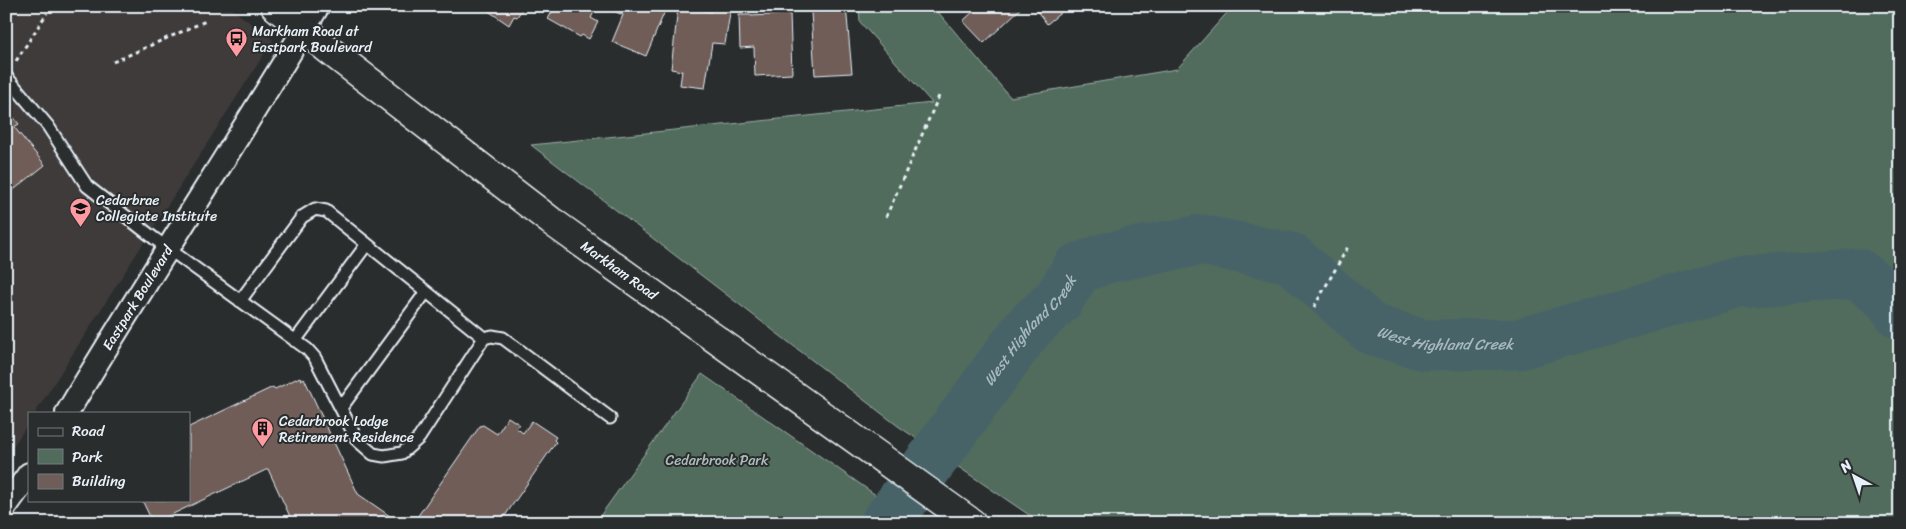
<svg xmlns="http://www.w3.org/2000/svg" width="1906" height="529" font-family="Sriracha,sans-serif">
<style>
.built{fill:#3f3b3b}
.green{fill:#516c5c;stroke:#9caeaa}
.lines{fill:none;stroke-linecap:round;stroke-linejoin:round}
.river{stroke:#466468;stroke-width:51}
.building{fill:#6f5d59;stroke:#e8f1f8}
.service-casing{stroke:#e8f1f8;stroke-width:15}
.minor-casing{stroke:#e8f1f8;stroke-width:26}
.primary-casing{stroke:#e8f1f8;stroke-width:31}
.path{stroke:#e8f1f8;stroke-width:3;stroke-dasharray:4 4;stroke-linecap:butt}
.service{stroke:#2a2d2e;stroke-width:11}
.minor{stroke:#2a2d2e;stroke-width:22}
.primary{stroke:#2a2d2e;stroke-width:28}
.labels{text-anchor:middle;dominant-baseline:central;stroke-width:4;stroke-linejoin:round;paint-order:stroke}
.poi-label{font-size:14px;fill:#e8f1f8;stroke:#2a2d2e;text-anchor:start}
.street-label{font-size:14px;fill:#e8f1f8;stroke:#2a2d2e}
.park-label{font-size:14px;fill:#acbcba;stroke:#2a2d2e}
.water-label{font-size:15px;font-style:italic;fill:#a7b9be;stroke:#2a2d2e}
</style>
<rect width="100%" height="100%" fill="#2a2d2e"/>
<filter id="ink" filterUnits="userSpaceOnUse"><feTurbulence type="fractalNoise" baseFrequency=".02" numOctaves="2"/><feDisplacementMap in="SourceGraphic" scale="10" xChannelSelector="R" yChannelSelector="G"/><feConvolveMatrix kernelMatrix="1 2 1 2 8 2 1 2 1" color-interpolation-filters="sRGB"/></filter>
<g filter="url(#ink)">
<!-- built -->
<path class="built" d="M 6,6 L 228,6 L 273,40 L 35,413 L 29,413 L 29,422 L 14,445 L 6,452 Z"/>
<!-- green -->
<path class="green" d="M 859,6 L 933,6 L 1010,97 L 1177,69 L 1233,6 L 1900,6 L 1900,523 L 1041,523 L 898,426 L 531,145 L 932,103 L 860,22 Z
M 702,374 L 916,523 L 595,523 Z"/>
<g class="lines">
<!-- river -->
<path class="river" id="s1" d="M 886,523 L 1027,329 L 1059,299 L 1077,269 L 1106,258 L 1201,240 L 1291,258 L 1371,329 L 1424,345 L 1519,344 L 1739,282 L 1858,274 L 1889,298 L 1900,314"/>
</g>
<!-- building -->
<path class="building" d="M 489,6 L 524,6 L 517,17 L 514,16 L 509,25 L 487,10 Z
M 555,6 L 597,6 L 591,18 L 598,22 L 589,39 L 582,35 L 580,37 L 548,19 Z
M 610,6 L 667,6 L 646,56 L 612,42 L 623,15 L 609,9 Z
M 712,6 L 731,7 L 725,44 L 712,43 L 705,88 L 680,85 L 682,71 L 671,69 L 678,7 L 711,12 Z
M 846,6 L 852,73 L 815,75 L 811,12 L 832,11 L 832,7 Z
M 972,6 L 1023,6 L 984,43 L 963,21 L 975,10 Z
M 1033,6 L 1069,6 L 1047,24 Z
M 790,14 L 792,74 L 755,76 L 754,47 L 740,48 L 739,15 L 751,15 L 751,16 Z
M 6,108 L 19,124 L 14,127 L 45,165 L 6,196 Z
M 300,377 L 301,380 L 304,378 L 358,494 L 400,523 L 293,523 L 268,469 L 156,522 L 155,520 L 152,521 L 142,500 L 189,500 L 189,427 L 273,387 L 275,389 Z
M 508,417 L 519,424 L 516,428 L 523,433 L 532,421 L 556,437 L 554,440 L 556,442 L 500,523 L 413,523 L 480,426 L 483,425 L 497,434 Z"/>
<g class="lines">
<defs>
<path id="service" d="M 6,76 L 48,126 L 87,186 L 155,239 L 307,349 L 315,358 L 357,440 L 373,454 L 384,456 L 402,453 L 419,438 L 484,338 L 492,336 L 503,338 L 610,418
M 240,301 L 302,217 L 315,209 L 326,211 L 484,338
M 295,341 L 367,244
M 341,408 L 426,292"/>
<g id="minor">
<path id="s2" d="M 67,413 C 148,276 237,143 318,6"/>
<path d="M 6,506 L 29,474"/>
</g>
<g id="primary">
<path id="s3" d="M 275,6 L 330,51 L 551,221 L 972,523"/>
</g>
</defs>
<!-- service casing -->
<use href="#service" class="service-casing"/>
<!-- minor casing -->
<use href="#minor" class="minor-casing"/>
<!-- primary casing -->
<use href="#primary" class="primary-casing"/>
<!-- path -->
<path class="path" d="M 16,61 L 47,13
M 113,62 L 208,20
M 886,217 L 939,96
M 1314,307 L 1349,245"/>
<!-- service -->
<use href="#service" class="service"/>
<!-- minor -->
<use href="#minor" class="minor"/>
<!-- primary -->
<use href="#primary" class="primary"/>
</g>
</g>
<!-- icons -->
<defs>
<symbol id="bus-pin" viewBox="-11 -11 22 30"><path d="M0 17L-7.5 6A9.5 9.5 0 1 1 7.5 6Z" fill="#ff9aa2" stroke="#2a2d2e"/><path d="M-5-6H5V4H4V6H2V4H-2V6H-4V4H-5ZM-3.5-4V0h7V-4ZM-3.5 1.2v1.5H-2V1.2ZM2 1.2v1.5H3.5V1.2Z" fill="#111"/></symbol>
<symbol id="school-pin" viewBox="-11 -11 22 30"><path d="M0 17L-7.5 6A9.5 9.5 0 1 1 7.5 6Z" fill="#ff9aa2" stroke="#2a2d2e"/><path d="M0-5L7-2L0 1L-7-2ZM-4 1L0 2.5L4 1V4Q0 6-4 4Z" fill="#111"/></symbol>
<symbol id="building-pin" viewBox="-11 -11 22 30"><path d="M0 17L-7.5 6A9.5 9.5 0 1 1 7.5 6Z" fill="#ff9aa2" stroke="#2a2d2e"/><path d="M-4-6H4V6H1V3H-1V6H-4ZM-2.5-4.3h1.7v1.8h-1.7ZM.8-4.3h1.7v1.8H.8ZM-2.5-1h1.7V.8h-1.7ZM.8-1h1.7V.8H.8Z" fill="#111"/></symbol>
</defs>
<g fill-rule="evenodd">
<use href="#bus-pin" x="224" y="26" width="25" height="34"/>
<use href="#school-pin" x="68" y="196" width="25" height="34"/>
<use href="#building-pin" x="250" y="416" width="25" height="34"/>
</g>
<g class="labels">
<!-- poi labels -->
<g class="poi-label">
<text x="252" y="31">Markham Road at<tspan x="252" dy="16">Eastpark Boulevard</tspan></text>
<text x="96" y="200">Cedarbrae<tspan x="96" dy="16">Collegiate Institute</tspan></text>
<text x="279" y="421">Cedarbrook Lodge<tspan x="279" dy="16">Retirement Residence</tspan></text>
</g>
<!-- street labels -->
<g class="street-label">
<text stroke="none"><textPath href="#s3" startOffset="434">Markham Road</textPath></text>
<text stroke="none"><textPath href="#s2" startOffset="135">Eastpark Boulevard</textPath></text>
</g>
<!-- park labels -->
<g class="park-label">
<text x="717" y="460">Cedarbrook Park</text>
</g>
<!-- water labels -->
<g class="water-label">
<text stroke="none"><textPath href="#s1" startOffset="241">West Highland Creek</textPath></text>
<text stroke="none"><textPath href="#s1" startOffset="721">West Highland Creek</textPath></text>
</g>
</g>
<!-- margin -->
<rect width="1906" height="529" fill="none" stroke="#2a2d2e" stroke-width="25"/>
<rect x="12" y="12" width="1881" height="504" fill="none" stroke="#e8f1f8" stroke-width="2" filter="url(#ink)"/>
<!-- legend -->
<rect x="28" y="412" width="162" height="90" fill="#2a2d2e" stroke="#767b7f"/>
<rect x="38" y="428" width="25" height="8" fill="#2a2d2e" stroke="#767b7f"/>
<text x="72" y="436" font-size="15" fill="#e8f1f8">Road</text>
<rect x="38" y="449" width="25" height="15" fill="#516c5c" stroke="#767b7f"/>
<text x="72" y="462" font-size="15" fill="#e8f1f8">Park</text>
<rect x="38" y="474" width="25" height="15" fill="#6f5d59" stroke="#767b7f"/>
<text x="72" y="486" font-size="15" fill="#e8f1f8">Building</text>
<!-- north arrow -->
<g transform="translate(1854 476) rotate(320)" stroke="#2a2d2e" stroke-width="4" paint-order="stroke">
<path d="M0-4L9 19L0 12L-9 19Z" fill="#e8f1f8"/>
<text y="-8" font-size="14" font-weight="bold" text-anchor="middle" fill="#e8f1f8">N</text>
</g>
</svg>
